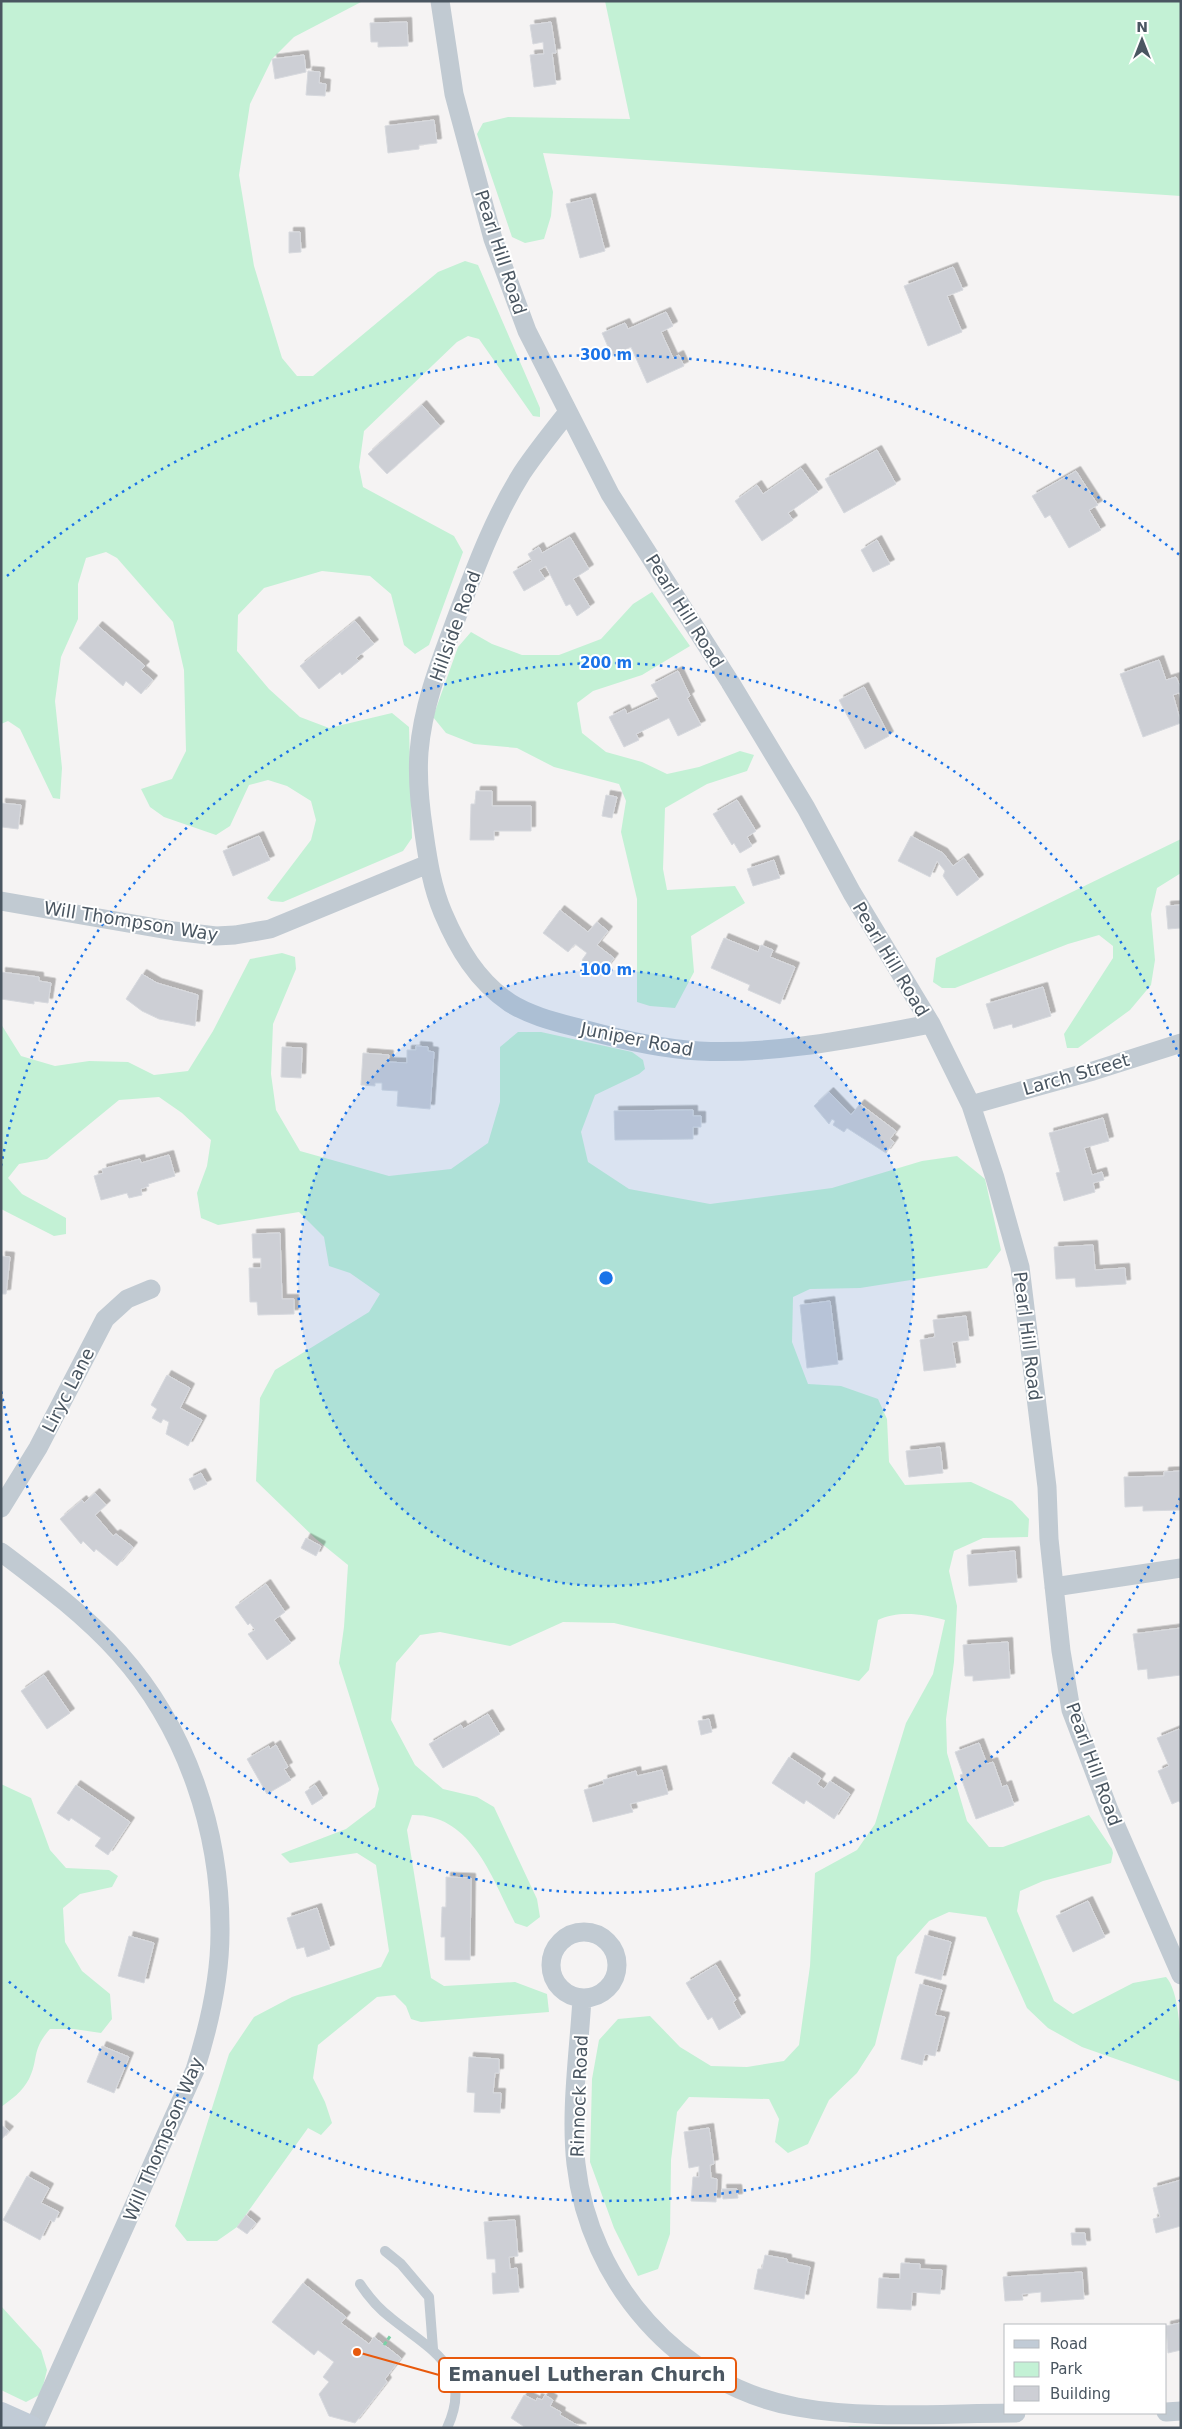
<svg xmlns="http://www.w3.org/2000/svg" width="1182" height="2429" font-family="'DejaVu Sans',sans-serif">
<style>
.green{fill:#c3f1d5}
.building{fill:#cdcfd5;stroke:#d7d9de;filter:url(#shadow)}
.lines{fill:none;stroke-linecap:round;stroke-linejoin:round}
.path{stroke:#7ad0a6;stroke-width:3;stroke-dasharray:4 2.5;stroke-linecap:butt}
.lane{stroke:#c1cad2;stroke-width:10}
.street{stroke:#c1cad2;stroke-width:19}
.secondary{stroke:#c1cbd6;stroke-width:26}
.ring{fill:none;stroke:#1a73e8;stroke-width:2.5;stroke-dasharray:2.5 5}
.labels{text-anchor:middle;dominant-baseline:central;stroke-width:4;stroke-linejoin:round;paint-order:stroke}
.street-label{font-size:18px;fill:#4a5661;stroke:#fff}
.centre{fill:#1a73e8;stroke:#fff;stroke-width:2.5}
.ring-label{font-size:15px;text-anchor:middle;font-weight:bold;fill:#1a73e8;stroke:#fff;stroke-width:4;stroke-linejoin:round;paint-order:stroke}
.leader{fill:none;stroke:#e8590c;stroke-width:2}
.callout-dot{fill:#e8590c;stroke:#fff;stroke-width:2}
.callout{fill:#fff;stroke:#e8590c;stroke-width:2}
.callout-label{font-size:19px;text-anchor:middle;font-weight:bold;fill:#4a5661}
</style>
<defs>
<filter id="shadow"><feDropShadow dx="4.5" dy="-4.5" stdDeviation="0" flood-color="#0004"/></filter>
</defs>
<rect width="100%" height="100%" fill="#f5f3f3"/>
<!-- green -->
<path class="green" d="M 1,1 L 363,1 L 294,37 L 272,59 L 250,104 L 239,175 L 254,266 L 282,358 L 297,376 L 313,376 L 438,272 L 465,261 L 478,265 L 540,408 L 540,417 L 533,416 L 479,339 L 468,336 L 457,342 L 364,431 L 359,467 L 363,487 L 454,536 L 463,552 L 429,645 L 415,654 L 404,645 L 391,594 L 370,576 L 322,571 L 264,588 L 238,615 L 237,651 L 269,689 L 300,717 L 329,728 L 392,713 L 409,727 L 412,838 L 403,851 L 283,902 L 271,901 L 267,898 L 311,840 L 316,820 L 311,801 L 287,786 L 268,780 L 249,785 L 230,826 L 216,835 L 164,817 L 150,807 L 141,789 L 172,779 L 186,751 L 184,670 L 173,622 L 117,558 L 106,552 L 86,558 L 78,584 L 78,619 L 61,657 L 55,701 L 62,768 L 60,799 L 53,798 L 20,729 L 8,721 L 1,724 Z
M 605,1 L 1181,1 L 1181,196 L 543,153 L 553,192 L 551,216 L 544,239 L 525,243 L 512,237 L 477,134 L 483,123 L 508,117 L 630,119 Z
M 652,592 L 690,646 L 642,675 L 593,691 L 577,703 L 582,733 L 606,752 L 642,762 L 667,774 L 699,767 L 740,751 L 754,755 L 747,771 L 707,784 L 665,808 L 663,869 L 667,890 L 735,886 L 745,903 L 691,936 L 694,972 L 675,1008 L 650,1006 L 637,1002 L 637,899 L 621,832 L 626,801 L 619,784 L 554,767 L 517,748 L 474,744 L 446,733 L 433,717 L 458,647 L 471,632 L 492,644 L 522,655 L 559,655 L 601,639 L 633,604 Z
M 1181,839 L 1181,873 L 1157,888 L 1151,914 L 1155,960 L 1151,985 L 1130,1010 L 1078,1048 L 1067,1048 L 1064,1034 L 1113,958 L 1113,946 L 1099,935 L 1068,944 L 955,988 L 942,988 L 933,982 L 936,958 Z
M 282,953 L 295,957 L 296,969 L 273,1024 L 271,1074 L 276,1110 L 300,1151 L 389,1176 L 451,1169 L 488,1143 L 500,1102 L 500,1047 L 518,1032 L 541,1032 L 632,1052 L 643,1060 L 645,1069 L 639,1074 L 595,1095 L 581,1132 L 588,1162 L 629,1189 L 710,1204 L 832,1188 L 922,1161 L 957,1156 L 985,1179 L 1001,1250 L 987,1268 L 860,1288 L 810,1289 L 793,1297 L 792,1342 L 808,1384 L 841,1386 L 878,1399 L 887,1419 L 889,1462 L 905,1485 L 971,1482 L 1012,1501 L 1029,1519 L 1028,1537 L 983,1538 L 954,1551 L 949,1571 L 957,1606 L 954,1662 L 946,1719 L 947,1753 L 967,1821 L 989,1847 L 1003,1847 L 1089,1815 L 1112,1849 L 1113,1853 L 1111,1863 L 1043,1881 L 1020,1891 L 1017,1911 L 1054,2001 L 1073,2014 L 1133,1983 L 1166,1977 C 1182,1994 1181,2055 1181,2082 L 1082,2047 L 1048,2028 L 1027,2008 L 986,1917 L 949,1912 L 929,1921 L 897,1957 L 875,2045 L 857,2073 L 829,2100 L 808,2144 L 788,2153 L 775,2142 L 779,2119 L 769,2099 L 689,2097 L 677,2112 L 671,2160 L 670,2234 L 658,2269 L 638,2276 L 614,2228 L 590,2162 L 592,2079 L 599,2040 L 618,2019 L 650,2016 L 680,2047 L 711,2066 L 747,2067 L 784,2061 L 799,2045 L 810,1966 L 815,1873 L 857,1850 L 875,1824 L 906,1723 L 933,1674 L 945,1620 C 924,1614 898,1610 878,1620 L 869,1670 L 859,1681 L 614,1623 L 563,1622 L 510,1646 L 440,1632 L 420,1635 L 396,1663 L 391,1720 L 415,1765 L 443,1789 L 477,1797 L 494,1807 L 537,1899 L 540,1917 L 527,1927 L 515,1923 C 492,1878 472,1814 412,1815 L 407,1830 L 431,1978 L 444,1986 L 515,1982 L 547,1994 L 549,2012 L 421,2022 L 411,2019 L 406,2006 L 395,1995 L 377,1997 L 318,2045 L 313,2078 L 325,2102 L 332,2123 L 321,2135 L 308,2128 L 237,2227 L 217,2241 L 187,2241 L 175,2226 L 229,2054 L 254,2017 L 292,1997 L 381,1967 L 389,1951 L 376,1865 L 357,1853 L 290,1863 L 281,1854 L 346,1829 L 375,1807 L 379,1789 L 339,1663 L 344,1627 L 348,1565 L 316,1539 L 256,1481 L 260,1398 L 275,1370 L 369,1312 L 380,1294 L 350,1273 L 329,1266 L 324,1237 L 299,1212 L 218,1225 L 201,1218 L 197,1193 L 207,1166 L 211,1140 L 182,1113 L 159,1097 L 119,1100 L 47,1159 L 19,1164 L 8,1178 L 22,1194 L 66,1218 L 66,1234 L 54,1236 L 1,1209 L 1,1024 L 21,1056 L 55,1066 L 89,1061 L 128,1062 L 154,1075 L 188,1071 L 213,1031 L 250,959 Z
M 1,1784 L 31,1798 L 50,1850 L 66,1868 L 109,1870 L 118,1876 L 112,1887 L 80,1894 L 63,1908 L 65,1942 L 82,1971 L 110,1994 L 112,2019 L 101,2033 L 74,2029 L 50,2029 C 31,2050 39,2059 29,2079 C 22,2092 12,2099 1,2107 Z
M 1,2306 L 41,2350 L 47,2370 L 41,2394 L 26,2402 L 1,2390 Z
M 850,2426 L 969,2428 L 845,2428 Z"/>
<!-- building -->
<path class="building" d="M 407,22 L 408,46 L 378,47 L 378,42 L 371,42 L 370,23 Z
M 551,22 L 556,53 L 552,53 L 556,84 L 534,87 L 530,55 L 544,54 L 543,42 L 533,44 L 530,25 Z
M 304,55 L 306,72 L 275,79 L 272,59 Z
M 308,71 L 320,72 L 319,83 L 326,84 L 325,96 L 306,95 Z
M 434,120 L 437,143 L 419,145 L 419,149 L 388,153 L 385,126 Z
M 591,198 L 605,251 L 580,258 L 566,204 Z
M 289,232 L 300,232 L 301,252 L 289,253 Z
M 953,267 L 963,290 L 947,296 L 962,332 L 928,346 L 904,286 Z
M 666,312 L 673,326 L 661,332 L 673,358 L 679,355 L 684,366 L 647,383 L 631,347 L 612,356 L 602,333 L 625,323 L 628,329 Z
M 422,405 L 440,426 L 387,474 L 368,454 Z
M 877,450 L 896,484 L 844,513 L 825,479 Z
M 801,468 L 818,492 L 788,513 L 793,520 L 762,541 L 735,501 L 757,485 L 763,494 Z
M 1076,471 L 1098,505 L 1089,510 L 1101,530 L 1069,548 L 1050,515 L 1045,518 L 1032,496 Z
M 570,537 L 589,569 L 573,579 L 590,607 L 577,616 L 570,604 L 566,606 L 546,566 L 539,570 L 545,579 L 524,591 L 513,572 L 532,561 L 528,554 L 539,547 L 542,553 Z
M 877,540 L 890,564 L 873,572 L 861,550 Z
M 355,621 L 374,644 L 356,658 L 359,661 L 342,675 L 340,672 L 319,689 L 300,666 Z
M 98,626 L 145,666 L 141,670 L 153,680 L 141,694 L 126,681 L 123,686 L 79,648 Z
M 1159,660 L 1166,680 L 1176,677 L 1181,688 L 1181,692 L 1173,695 L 1181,723 L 1143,737 L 1120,674 Z
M 678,671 L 690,696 L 687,698 L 701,725 L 678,736 L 669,718 L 636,734 L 639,740 L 624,747 L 609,717 L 625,709 L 627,714 L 659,699 L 651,685 Z
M 864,687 L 889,736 L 865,749 L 839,700 Z
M 476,791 L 492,791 L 492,806 L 531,806 L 531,831 L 494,831 L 494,840 L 470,840 L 471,804 L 475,804 Z
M 606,795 L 617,797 L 612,818 L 602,816 Z
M 737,800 L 756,831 L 747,837 L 752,846 L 740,853 L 734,843 L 732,845 L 713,814 Z
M 1,803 L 21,805 L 18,829 L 2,827 L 1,830 Z
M 259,836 L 270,860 L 233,876 L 223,851 Z
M 911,836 L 943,853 L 953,866 L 964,858 L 979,879 L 957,896 L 943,876 L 945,871 L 937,861 L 930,877 L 898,861 Z
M 774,860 L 780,878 L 753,886 L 747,869 Z
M 1181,905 L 1181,928 L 1168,929 L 1166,906 Z
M 560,910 L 588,932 L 597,922 L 608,931 L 597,945 L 614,958 L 601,975 L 582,960 L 587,953 L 575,944 L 568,952 L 543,933 Z
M 724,938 L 758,952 L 761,945 L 773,950 L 770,957 L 795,967 L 780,1004 L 748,990 L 750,985 L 711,968 Z
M 1,972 L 39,977 L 39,981 L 51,983 L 48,1003 L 34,1001 L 34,1004 L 1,999 Z
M 142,974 L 157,983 L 198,995 L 195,1026 L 159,1019 L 142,1011 L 126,999 Z
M 1043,987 L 1051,1016 L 1013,1028 L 1012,1024 L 994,1029 L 986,1004 Z
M 416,1046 L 428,1047 L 428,1051 L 434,1052 L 430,1109 L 397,1106 L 398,1091 L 382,1090 L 382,1083 L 375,1083 L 375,1086 L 361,1085 L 363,1053 L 389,1055 L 388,1062 L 407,1063 L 407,1050 L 416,1050 Z
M 282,1047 L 302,1048 L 301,1078 L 281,1077 Z
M 829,1092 L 851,1115 L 860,1104 L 896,1131 L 890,1139 L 894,1142 L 886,1153 L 847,1128 L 844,1132 L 833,1125 L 835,1121 L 832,1119 L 829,1124 L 814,1106 Z
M 693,1110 L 693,1116 L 701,1116 L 701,1127 L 693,1127 L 693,1139 L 615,1140 L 614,1111 Z
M 1103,1118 L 1109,1141 L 1084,1148 L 1092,1175 L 1102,1172 L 1104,1180 L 1093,1183 L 1095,1192 L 1064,1201 L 1056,1173 L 1060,1172 L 1049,1133 Z
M 169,1155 L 175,1176 L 148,1184 L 149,1186 L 141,1189 L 142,1195 L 129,1198 L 127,1193 L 101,1200 L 94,1176 L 103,1173 L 102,1169 L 140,1159 L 141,1163 Z
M 280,1233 L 282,1299 L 294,1299 L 294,1314 L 258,1315 L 257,1302 L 250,1302 L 249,1268 L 261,1268 L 261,1258 L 253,1258 L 252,1234 Z
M 1093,1245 L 1095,1270 L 1125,1268 L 1126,1284 L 1076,1287 L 1075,1278 L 1056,1279 L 1054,1247 Z
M 1,1256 L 10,1257 L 6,1294 L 1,1294 Z
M 830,1301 L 838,1364 L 807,1368 L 800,1305 Z
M 966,1316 L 969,1340 L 952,1342 L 956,1367 L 924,1371 L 920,1340 L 935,1337 L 933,1320 Z
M 167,1375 L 190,1388 L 180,1408 L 202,1420 L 188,1446 L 166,1434 L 169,1422 L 163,1419 L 161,1423 L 152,1418 L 157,1409 L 151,1405 Z
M 940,1447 L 943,1473 L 909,1477 L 906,1451 Z
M 1181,1471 L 1181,1510 L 1143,1511 L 1143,1506 L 1125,1507 L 1124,1477 L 1164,1476 L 1164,1472 Z
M 201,1473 L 207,1484 L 194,1490 L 189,1479 Z
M 95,1493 L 106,1505 L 95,1515 L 113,1536 L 116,1534 L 133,1547 L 117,1566 L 96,1549 L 94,1552 L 83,1541 L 81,1544 L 60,1519 L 82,1500 L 84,1503 Z
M 306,1538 L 321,1546 L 316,1556 L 301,1548 Z
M 1015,1551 L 1017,1582 L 969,1586 L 967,1555 Z
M 266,1584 L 285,1612 L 274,1620 L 291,1643 L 267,1660 L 248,1634 L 255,1630 L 250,1623 L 248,1625 L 235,1607 Z
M 1181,1628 L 1181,1675 L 1148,1679 L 1147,1669 L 1138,1670 L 1133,1634 Z
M 1008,1642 L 1010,1678 L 973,1681 L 973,1676 L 965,1676 L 963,1645 Z
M 44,1675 L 70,1713 L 47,1729 L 21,1691 Z
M 488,1714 L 500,1734 L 443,1768 L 429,1744 L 461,1725 L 463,1729 Z
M 709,1719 L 712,1732 L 701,1735 L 698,1721 Z
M 1179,1729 L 1181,1733 L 1181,1804 L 1179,1801 L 1172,1804 L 1158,1771 L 1169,1766 L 1157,1738 Z
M 979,1743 L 987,1764 L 993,1762 L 1002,1787 L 1007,1785 L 1014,1805 L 976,1819 L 960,1775 L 963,1774 L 955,1752 Z
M 276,1745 L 288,1767 L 284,1769 L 291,1780 L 267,1794 L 247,1759 L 269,1746 L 270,1749 Z
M 789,1757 L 821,1778 L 817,1784 L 824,1789 L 830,1781 L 850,1794 L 834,1819 L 806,1800 L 804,1804 L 772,1783 Z
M 662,1770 L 668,1794 L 630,1804 L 633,1812 L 593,1822 L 584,1790 L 604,1784 L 603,1780 L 636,1771 L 637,1776 Z
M 76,1785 L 130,1822 L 108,1855 L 95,1846 L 101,1838 L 71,1818 L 69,1821 L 57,1813 Z
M 315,1785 L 323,1798 L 312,1805 L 305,1792 Z
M 446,1877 L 471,1878 L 470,1960 L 445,1960 L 445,1937 L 441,1937 L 442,1907 L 446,1907 Z
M 1088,1901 L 1105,1937 L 1073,1952 L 1056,1916 Z
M 317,1908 L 330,1949 L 307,1957 L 304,1947 L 297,1949 L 287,1918 Z
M 925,1935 L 951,1942 L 941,1980 L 915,1973 Z
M 129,1936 L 154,1943 L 144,1983 L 118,1976 Z
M 716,1965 L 736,2000 L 733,2002 L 741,2017 L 719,2030 L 712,2017 L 708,2020 L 686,1983 Z
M 920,1984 L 942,1990 L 935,2015 L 945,2017 L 935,2056 L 925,2054 L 922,2065 L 901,2059 Z
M 102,2046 L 129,2057 L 114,2093 L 87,2082 Z
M 469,2057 L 499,2059 L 499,2073 L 495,2073 L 493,2093 L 501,2093 L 500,2113 L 474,2112 L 475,2093 L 467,2092 Z
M 1,2125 L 9,2131 L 1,2140 Z
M 709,2128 L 714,2164 L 710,2165 L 711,2178 L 717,2179 L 716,2202 L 691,2201 L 693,2177 L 699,2177 L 699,2166 L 689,2168 L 684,2132 Z
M 27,2176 L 49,2188 L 41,2203 L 59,2212 L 54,2222 L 50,2220 L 40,2240 L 3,2220 Z
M 1181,2180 L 1181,2226 L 1156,2233 L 1153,2219 L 1160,2217 L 1153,2188 Z
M 722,2189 L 737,2189 L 738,2198 L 723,2199 Z
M 246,2215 L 256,2223 L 247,2234 L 237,2227 Z
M 515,2220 L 518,2256 L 509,2257 L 510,2269 L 517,2268 L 519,2292 L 493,2294 L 492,2273 L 496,2273 L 495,2259 L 487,2259 L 484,2222 Z
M 1071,2233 L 1085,2233 L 1086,2245 L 1072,2245 Z
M 765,2255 L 787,2259 L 787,2262 L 810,2267 L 804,2299 L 754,2289 L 758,2269 L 762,2269 Z
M 901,2263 L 920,2264 L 920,2269 L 942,2270 L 940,2294 L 912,2292 L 911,2310 L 877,2308 L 879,2278 L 900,2279 Z
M 1082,2272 L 1084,2299 L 1041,2302 L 1041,2292 L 1022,2294 L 1023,2300 L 1005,2301 L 1003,2277 Z
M 303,2283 L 346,2317 L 341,2323 L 369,2344 L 374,2337 L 401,2358 L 385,2379 L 387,2382 L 355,2423 L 329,2416 L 319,2394 L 329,2382 L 323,2377 L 334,2362 L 318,2350 L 314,2355 L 272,2322 Z
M 1180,2323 L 1181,2350 L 1168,2353 L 1166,2326 Z
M 524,2395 L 536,2401 L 537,2398 L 542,2400 L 545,2395 L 553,2400 L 550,2406 L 561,2412 L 560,2415 L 582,2428 L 526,2428 L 511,2418 Z"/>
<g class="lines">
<!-- path -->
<path class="path" d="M 384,2345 L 391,2335"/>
<!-- lane -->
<path class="lane" d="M 385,2251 L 401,2264 L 429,2297 L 433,2349
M 360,2284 C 368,2296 379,2309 391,2318 C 429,2349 475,2368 447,2428"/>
<!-- street -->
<path class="street" d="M 440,1 L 454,94 L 493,239 L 527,331 L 610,494 L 730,682 L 806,808 L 852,893 L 931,1024 L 971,1105 L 995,1178 L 1020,1267 L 1047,1487 L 1049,1539 L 1061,1651 L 1071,1710 L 1109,1810 L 1181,1975
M 568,412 C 552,432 536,452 522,473 C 495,516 477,564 459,611 C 442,657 423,703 419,752 C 417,779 420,807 424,833 C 428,861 432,887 443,913 C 458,948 477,981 510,1003 C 532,1017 561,1023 586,1030 C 623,1040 661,1049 699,1051 C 777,1055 854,1038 931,1024
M 1,901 L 174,931 L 216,936 L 235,935 L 270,929 L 428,864
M 971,1105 L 1093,1071 L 1181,1043
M 1,1508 L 38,1448 L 105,1319 L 127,1299 L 151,1289
M 1,1552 C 42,1583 85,1615 119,1653 C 187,1729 221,1832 220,1933 C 220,1979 209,2026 195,2070 L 34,2428
M 1054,1587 L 1181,1568
M551 1965a33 33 0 1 1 66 0a33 33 0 1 1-66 0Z
M 582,1998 C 579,2052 570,2110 576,2164 C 589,2282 679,2386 797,2407 C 868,2420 944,2413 1016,2413
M 1166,2412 L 1181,2411"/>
<!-- secondary -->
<path class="secondary" d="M 1,2415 L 30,2428"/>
</g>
<!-- distance rings -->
<circle cx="606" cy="1278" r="308" fill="#1a73e8" fill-opacity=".12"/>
<g class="ring">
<circle cx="606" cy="1278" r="308"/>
<path d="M1180 1498A615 615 0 0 1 1 1390M1 1166A615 615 0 0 1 1180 1058"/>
<path d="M1181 2000A923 923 0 0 1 7 1980M7 576A923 923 0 0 1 1181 556"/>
</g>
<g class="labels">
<!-- street labels -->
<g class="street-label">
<text transform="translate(501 252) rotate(72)">Pearl Hill Road</text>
<text transform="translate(685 611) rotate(58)">Pearl Hill Road</text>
<text transform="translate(455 626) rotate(-70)">Hillside Road</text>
<text transform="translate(131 921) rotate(9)">Will Thompson Way</text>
<text transform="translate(891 959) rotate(59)">Pearl Hill Road</text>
<text transform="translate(637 1039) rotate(11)">Juniper Road</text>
<text transform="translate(1076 1074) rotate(-16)">Larch Street</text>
<text transform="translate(1028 1336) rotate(83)">Pearl Hill Road</text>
<text transform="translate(68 1390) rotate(-63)">Liryc Lane</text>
<text transform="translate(1094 1764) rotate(70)">Pearl Hill Road</text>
<text transform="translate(579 2096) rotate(-88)">Rinnock Road</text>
<text transform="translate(163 2139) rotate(-67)">Will Thompson Way</text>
</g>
</g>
<circle cx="606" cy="1278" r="8" class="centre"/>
<g class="ring-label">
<text x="606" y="360">300 m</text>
<text x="606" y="668">200 m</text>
<text x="606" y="975">100 m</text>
</g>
<!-- callouts -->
<path class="leader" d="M357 2352L439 2375"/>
<circle class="callout-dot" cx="357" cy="2352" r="5"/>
<rect class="callout" x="439" y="2358" width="297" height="34" rx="5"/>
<g class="callout-label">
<text x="587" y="2381">Emanuel Lutheran Church</text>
</g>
<!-- border -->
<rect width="1182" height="2429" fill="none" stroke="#4a5661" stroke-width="5"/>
<!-- legend -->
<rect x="1004" y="2324" width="162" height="90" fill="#ffffff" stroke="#b7bbc0"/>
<rect x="1014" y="2340" width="25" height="8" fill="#c1cbd6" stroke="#b7bbc0"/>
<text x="1050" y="2349" font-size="15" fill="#4a5661">Road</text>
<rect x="1014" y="2362" width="25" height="15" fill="#c3f1d5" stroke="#b7bbc0"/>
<text x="1050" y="2374" font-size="15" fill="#4a5661">Park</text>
<rect x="1014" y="2386" width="25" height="15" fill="#cdcfd5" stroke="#b7bbc0"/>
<text x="1050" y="2399" font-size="15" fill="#4a5661">Building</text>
<!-- north arrow -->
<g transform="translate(1142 40)" stroke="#ffffff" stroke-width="4" paint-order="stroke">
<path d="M0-4L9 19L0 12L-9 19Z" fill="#4a5661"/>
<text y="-8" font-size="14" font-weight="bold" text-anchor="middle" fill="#4a5661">N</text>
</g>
</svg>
